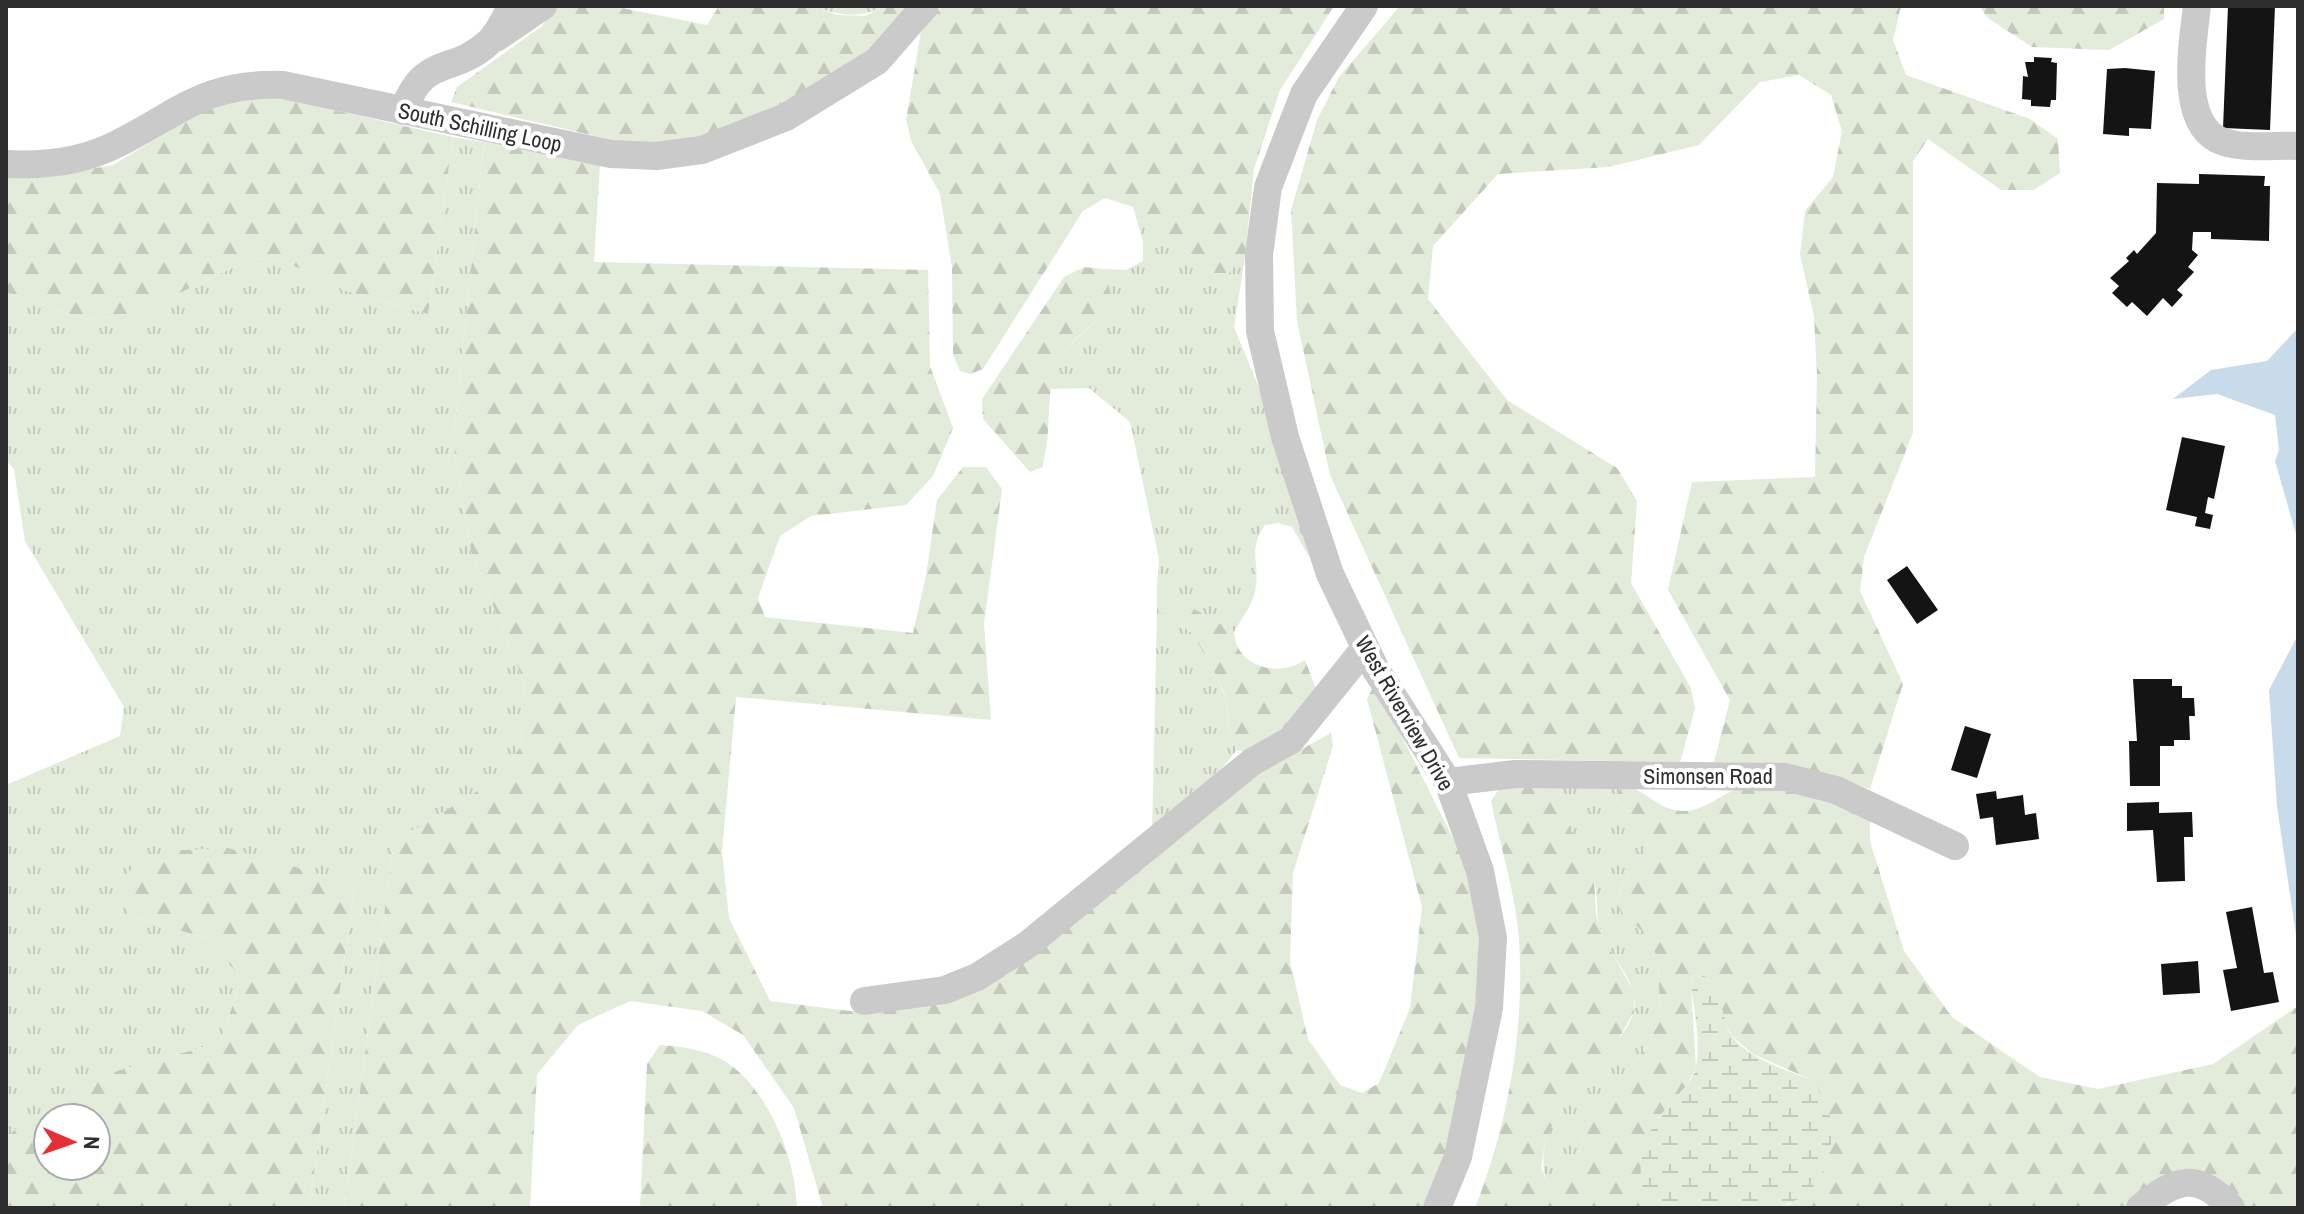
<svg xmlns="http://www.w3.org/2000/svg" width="2304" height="1214" font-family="'Archivo Narrow',sans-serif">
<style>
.grass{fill:url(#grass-tufts)}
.forest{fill:url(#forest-firs);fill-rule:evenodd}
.wetland{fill:url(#wetland-marsh)}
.water{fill:#c7dbeb}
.building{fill:#141414}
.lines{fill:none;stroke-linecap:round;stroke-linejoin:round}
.minor{stroke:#cacaca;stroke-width:28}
.labels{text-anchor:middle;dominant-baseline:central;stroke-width:8;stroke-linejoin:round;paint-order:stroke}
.street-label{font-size:22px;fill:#2d2d2d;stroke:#fff}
</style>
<defs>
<pattern id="grass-tufts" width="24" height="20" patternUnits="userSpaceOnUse" patternTransform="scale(2)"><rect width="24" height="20" fill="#e3ebdb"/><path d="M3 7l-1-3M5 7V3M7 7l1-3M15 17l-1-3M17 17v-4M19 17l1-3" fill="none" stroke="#c3cabc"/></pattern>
<pattern id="forest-firs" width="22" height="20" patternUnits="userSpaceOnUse" patternTransform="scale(2)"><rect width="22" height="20" fill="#e3ebdb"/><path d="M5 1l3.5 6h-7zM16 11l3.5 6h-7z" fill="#c3cabc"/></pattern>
<pattern id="wetland-marsh" width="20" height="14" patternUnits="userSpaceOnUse" patternTransform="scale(2)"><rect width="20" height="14" fill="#e3ebdb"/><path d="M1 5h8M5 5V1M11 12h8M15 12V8" fill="none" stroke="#c3cabc"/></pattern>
</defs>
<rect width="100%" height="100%" fill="#fff"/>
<!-- grass -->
<path class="grass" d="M 813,6 L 884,6 C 859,19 840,16 813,6 Z
M 453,137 L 484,142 L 453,443 L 471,551 L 524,682 L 521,746 L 499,778 L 394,842 L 344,1208 L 309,1208 L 355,884 L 129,916 L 206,938 L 241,978 L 221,1042 L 117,1071 L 14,1130 L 6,1141 L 6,785 L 120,736 L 124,707 L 25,541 L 14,469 L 6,460 L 6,292 L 88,320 L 136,314 L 253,258 L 282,260 L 344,290 L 428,314 Z
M 1133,207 L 1213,273 L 1228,273 L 1245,257 L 1234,327 L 1272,420 L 1309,557 L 1292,527 L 1278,523 L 1265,525 C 1248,549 1259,560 1256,586 C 1254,603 1242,618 1234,632 L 1157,587 L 1159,559 L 1130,422 L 1089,388 L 1049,389 C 1053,378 1057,363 1064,353 C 1087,321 1123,316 1104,269 L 1126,270 L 1143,261 L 1143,241 Z
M 1157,610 L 1191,632 L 1213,669 L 1225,696 L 1231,737 L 1237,750 L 1205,788 L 1152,836 Z
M 1539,782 L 1621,785 L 1616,801 C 1684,862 1621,850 1617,907 L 1644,933 L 1658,958 L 1660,1016 L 1650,1042 L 1591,1115 L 1571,1178 L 1556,1185 L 1547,1183 C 1537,1156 1550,1115 1566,1091 C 1585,1064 1622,1048 1633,1014 C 1642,987 1613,959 1603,937 C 1594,918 1600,896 1593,877 C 1580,845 1556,813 1539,782 Z"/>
<!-- forest -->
<path class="forest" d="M 557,6 L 612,6 L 707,25 L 719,6 L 813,6 L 837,15 L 865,16 L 884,6 L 907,6 L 877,49 L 802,96 L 728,131 L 676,144 L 616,141 L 451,102 L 457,87 L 542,26 Z
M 942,6 L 1334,6 L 1280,90 L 1254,169 L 1245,257 L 1228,273 L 1213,273 L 1133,207 L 1105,198 L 1083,211 L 983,369 L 970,374 L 960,371 L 953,355 L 952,267 L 940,194 L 911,140 L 906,120 L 921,32 Z
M 1400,6 L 1901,6 L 1893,40 L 1906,75 L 2030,119 L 2058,139 L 2060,173 L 2034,190 L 2001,190 L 1928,139 L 1913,161 L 1913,433 L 1864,557 L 1860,591 L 1903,684 L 1870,789 C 1819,768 1769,763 1714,762 L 1730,700 L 1668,590 L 1692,482 L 1815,477 L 1817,375 L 1814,317 L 1800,254 L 1805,211 L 1833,177 L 1842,131 L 1831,95 L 1799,75 L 1760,82 L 1699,145 L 1609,167 L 1498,174 L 1433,246 L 1428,299 L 1507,400 L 1617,468 L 1637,501 L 1631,583 L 1691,688 L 1695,709 L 1680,762 L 1459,758 L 1330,475 L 1297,321 L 1291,210 L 1317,120 L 1339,77 Z
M 1979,6 L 2164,6 L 2164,19 L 2109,50 L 2032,47 L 1988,18 Z
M 244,98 L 285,99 L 453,137 L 428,314 L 344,290 L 282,260 L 253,258 L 136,314 L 88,320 L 6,292 L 6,176 L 44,177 L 113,165 L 207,108 Z
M 484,142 L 600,165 L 594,262 L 928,270 L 930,366 L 953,428 L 933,476 L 906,505 L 811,516 L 780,536 L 758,598 L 765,617 L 913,633 L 926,576 L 937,500 L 963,467 L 986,467 L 1002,489 L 984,624 L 991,720 L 736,697 L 722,852 L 729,918 L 770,1001 L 850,1011 L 950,1000 L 1007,975 L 1249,778 L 1331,733 L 1333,746 L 1293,873 L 1290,961 L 1308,1039 L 1340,1085 L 1362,1093 L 1379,1083 L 1410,1008 L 1422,907 L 1367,699 L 1375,683 L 1465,862 L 1480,947 L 1476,1005 L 1449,1152 L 1423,1208 L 823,1208 L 794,1108 L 743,1035 L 702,1011 L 630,1001 L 578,1025 L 537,1074 L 530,1208 L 344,1208 L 394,842 L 499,778 L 521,746 L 524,682 L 471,551 L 453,443 Z
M 1084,267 L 1104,269 C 1125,320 1081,321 1062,357 C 1042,392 1054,430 1042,467 L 1030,472 L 983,419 L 982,399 L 1064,277 Z
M 1157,587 L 1234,632 C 1236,667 1278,678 1305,660 L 1319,697 L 1289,734 L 1248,753 L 1237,750 L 1231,737 L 1225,695 L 1213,669 L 1191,632 L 1157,610 Z
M 1539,782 L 1583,849 L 1594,879 L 1596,914 L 1602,935 L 1634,992 L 1634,1012 L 1618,1040 L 1566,1092 L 1545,1142 L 1541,1167 L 1547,1183 L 1556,1184 L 1571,1178 L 1591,1115 L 1650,1042 L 1660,1016 L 1658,958 L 1644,933 L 1617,908 C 1621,850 1684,862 1616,801 L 1621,785 C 1645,788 1657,810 1682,811 C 1704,812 1718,795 1738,789 C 1780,777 1831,803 1870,814 L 1870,841 L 1904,951 L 1952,1017 L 2040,1077 L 2098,1089 L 2213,1064 L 2298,1006 L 2298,1208 L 2243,1208 L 2236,1193 L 2217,1177 L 2195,1172 L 2127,1208 L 1775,1208 L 1791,1204 L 1814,1081 L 1753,1054 L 1732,1036 L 1703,975 L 1695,974 L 1691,985 L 1696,1068 L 1687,1085 L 1658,1118 L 1648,1206 L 1651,1208 L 1475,1208 C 1508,1125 1525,1029 1519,939 C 1516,894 1500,846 1491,801 L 1501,786 Z
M 228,848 L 355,884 L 309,1208 L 6,1208 L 6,1141 L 14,1130 L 117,1071 L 221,1042 L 241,978 L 206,938 L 129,916 L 124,874 L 165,851 ZM 48,1118 L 96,1118 L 96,1166 L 48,1166 Z
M 660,1045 C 684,1047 705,1049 726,1062 C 769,1090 796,1159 797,1208 L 640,1208 L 647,1064 Z"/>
<!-- wetland -->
<path class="wetland" d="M 1695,974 C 1724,975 1719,1015 1731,1035 C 1747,1059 1788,1070 1814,1081 C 1819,1093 1830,1109 1831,1122 C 1834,1166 1818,1197 1775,1208 L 1648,1206 C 1633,1164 1641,1136 1671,1103 C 1681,1092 1693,1081 1696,1067 C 1701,1041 1694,1010 1691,985 Z"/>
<!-- water -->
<path class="water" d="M 2298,328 L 2298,541 L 2275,461 L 2279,450 L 2275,415 L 2217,394 L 2173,399 L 2211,370 L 2267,361 Z
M 2298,635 L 2298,949 L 2277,806 L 2269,690 Z"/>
<!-- building -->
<path class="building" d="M 2228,6 L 2275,6 L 2270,130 L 2223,128 Z
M 2034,57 L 2052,58 L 2051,62 L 2057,63 L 2056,100 L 2051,100 L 2050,107 L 2031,106 L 2031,100 L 2022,99 L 2023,76 L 2028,77 L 2025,62 L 2034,62 Z
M 2125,68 L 2155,71 L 2151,129 L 2129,128 L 2129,136 L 2103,134 L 2107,69 Z
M 2199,174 L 2265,176 L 2264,186 L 2270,186 L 2269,241 L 2211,239 L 2211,232 L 2193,232 L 2192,250 L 2198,255 L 2188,267 L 2194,272 L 2177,290 L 2183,295 L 2172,307 L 2163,298 L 2147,316 L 2132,302 L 2127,307 L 2112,293 L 2119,286 L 2110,278 L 2129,261 L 2126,258 L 2134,250 L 2137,254 L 2156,233 L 2157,183 L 2199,184 Z
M 2182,437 L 2225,446 L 2214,499 L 2208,497 L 2205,513 L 2213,515 L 2210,529 L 2195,526 L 2197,517 L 2166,510 Z
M 1907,566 L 1938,610 L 1917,624 L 1887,580 Z
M 2133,679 L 2172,679 L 2172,686 L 2182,686 L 2182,698 L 2194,698 L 2195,716 L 2189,716 L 2190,740 L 2174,740 L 2174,746 L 2160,746 L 2160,786 L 2130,786 L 2129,741 L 2137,741 Z
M 1965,726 L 1991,734 L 1977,778 L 1951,770 Z
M 1996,791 L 1997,799 L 2023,795 L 2025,815 L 2036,813 L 2039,839 L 1996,845 L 1993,817 L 1980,819 L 1976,794 Z
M 2159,802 L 2159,813 L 2192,812 L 2193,837 L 2184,837 L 2185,881 L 2157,882 L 2153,830 L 2127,831 L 2127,803 Z
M 2252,907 L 2264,973 L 2273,972 L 2279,1002 L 2231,1011 L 2223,970 L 2237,968 L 2226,912 Z
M 2198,961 L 2200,993 L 2163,995 L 2161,964 Z"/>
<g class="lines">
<!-- minor -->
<path class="minor" d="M 1364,6 L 1304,94 L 1268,187 L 1259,255 L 1260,331 L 1285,437 L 1330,574 L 1376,670 L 1448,782 L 1480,871 L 1493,938 L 1489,1008 L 1458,1157 L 1437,1208
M 2197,6 C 2193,42 2177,127 2224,142 C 2245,149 2276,145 2298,146
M 496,38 L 543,6
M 403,111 C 426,52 450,77 488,43 C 498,34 505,18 512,6
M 6,164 C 44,166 85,161 119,143 C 182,111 206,82 283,85 L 611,154 L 656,156 L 702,150 L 786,117 L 877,61 L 925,6
M 1448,782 L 1515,774 L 1785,777 L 1836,790 L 1955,846
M 864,1001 L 945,990 L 977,977 L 1027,945 L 1252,762 L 1291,740 L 1365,648
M 2140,1208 C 2175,1179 2198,1170 2231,1208"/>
</g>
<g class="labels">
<!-- street labels -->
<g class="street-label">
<text transform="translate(480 127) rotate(12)">South Schilling Loop</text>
<text transform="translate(1405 713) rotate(60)">West Riverview Drive</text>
<text x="1708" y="776">Simonsen Road</text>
</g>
</g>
<!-- border -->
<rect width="2304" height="1214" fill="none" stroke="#2d2d2d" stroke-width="16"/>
<!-- north arrow -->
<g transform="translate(72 1142) rotate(92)"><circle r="38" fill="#ffffff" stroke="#ababab" stroke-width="2"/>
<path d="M0-6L14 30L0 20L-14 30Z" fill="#e52f34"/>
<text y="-12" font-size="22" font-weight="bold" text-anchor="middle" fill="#2d2d2d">N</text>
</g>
</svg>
